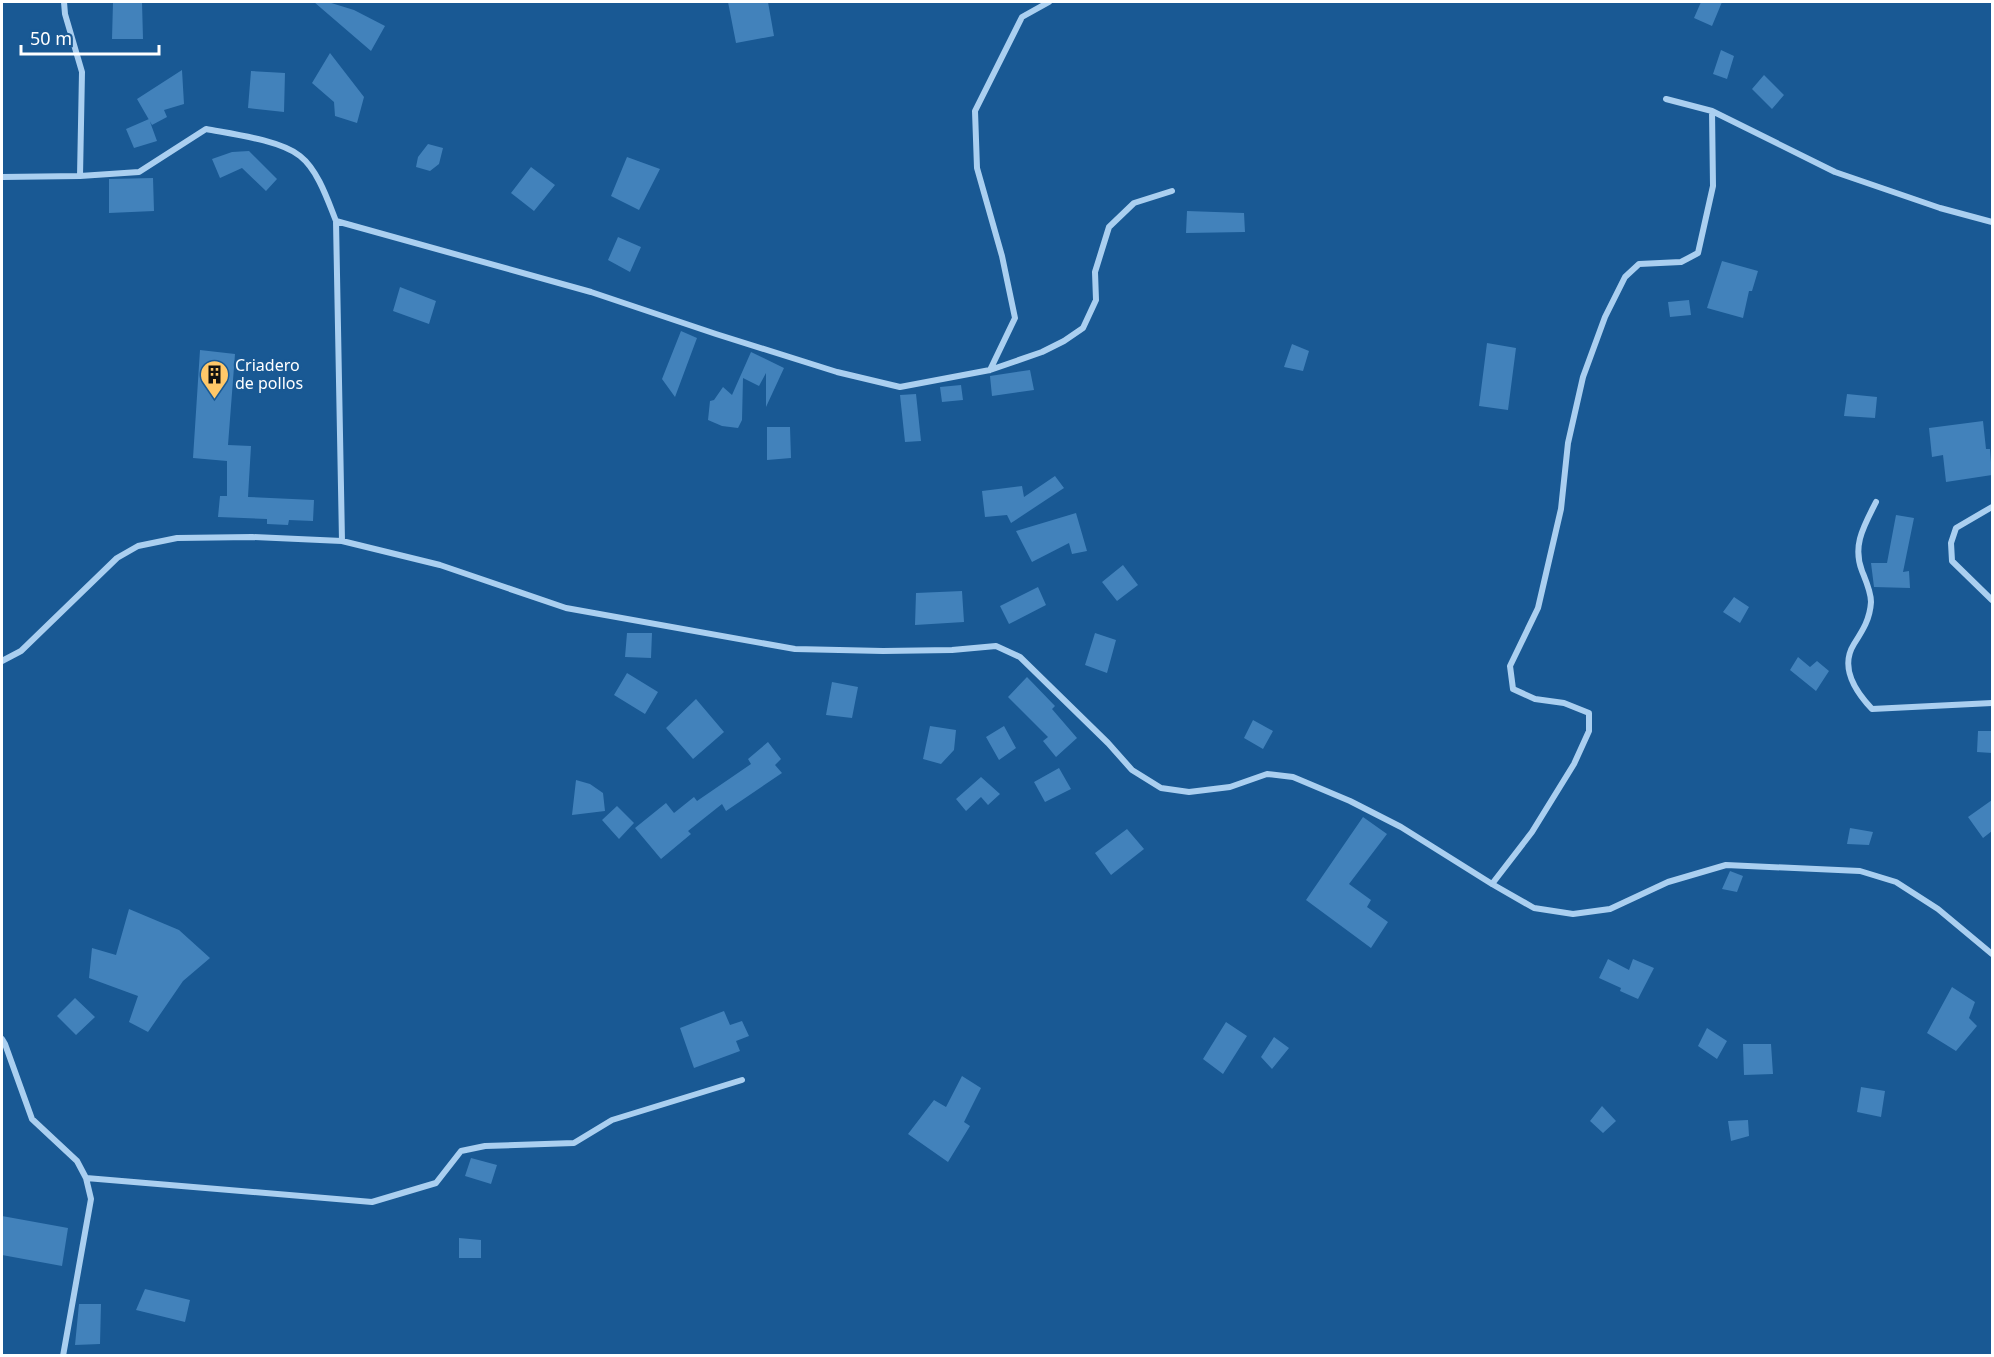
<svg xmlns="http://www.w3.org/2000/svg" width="1994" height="1357" font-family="'Noto Sans',sans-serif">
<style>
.building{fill:#4282bb}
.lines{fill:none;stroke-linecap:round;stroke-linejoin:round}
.street{stroke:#aacff0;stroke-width:6}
.labels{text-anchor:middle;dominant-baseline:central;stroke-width:4.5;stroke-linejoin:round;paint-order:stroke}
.poi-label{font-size:16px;fill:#fff;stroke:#195994;text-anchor:start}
</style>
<rect width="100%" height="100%" fill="#195994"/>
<!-- building -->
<path class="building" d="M 113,2 L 142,2 L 143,39 L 112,39 Z
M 314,2 L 328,2 L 354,10 L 385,26 L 371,51 Z
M 728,2 L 768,2 L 774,36 L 736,43 Z
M 1701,2 L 1722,2 L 1712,26 L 1694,18 Z
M 1721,50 L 1734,56 L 1727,79 L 1713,74 Z
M 330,53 L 364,97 L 357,123 L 335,116 L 334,102 L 312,83 Z
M 182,70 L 184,104 L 164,110 L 167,117 L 152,125 L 137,99 Z
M 251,71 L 285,73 L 284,112 L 248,108 Z
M 1764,75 L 1784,95 L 1772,109 L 1752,89 Z
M 149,119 L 157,141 L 134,148 L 126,129 Z
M 428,144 L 443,148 L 439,164 L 430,171 L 416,167 L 418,157 Z
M 249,151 L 277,179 L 266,191 L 242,168 L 220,178 L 212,159 L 232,152 Z
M 627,157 L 660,169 L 639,210 L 611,196 Z
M 531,167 L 555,185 L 534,211 L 511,193 Z
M 153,178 L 154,211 L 109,213 L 109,179 Z
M 1187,211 L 1244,213 L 1245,232 L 1186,233 Z
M 618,237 L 641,247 L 630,272 L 608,260 Z
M 1722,261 L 1758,271 L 1752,291 L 1749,291 L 1743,318 L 1707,308 Z
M 400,287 L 436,301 L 429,324 L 393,311 Z
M 1689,300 L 1691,315 L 1670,317 L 1668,302 Z
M 681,331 L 697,338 L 675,397 L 662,379 Z
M 1487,343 L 1516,348 L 1508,410 L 1479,406 Z
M 1292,344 L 1309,351 L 1303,371 L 1284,367 Z
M 200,350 L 235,354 L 228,445 L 251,446 L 248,497 L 314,500 L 313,521 L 289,520 L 288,525 L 267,524 L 267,519 L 218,517 L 220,496 L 227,496 L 227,461 L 193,458 Z
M 751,352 L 784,368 L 766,407 L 766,373 L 759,386 L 743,378 L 742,420 L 738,428 L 722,426 L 708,420 L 710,401 L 714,400 L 723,387 L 732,395 Z
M 1030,370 L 1034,390 L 992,396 L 990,376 Z
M 961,385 L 963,400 L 942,402 L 940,387 Z
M 916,394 L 921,441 L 905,442 L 900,395 Z
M 1847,394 L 1877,397 L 1875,418 L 1844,416 Z
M 1983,421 L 1986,449 L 1990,449 L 1992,475 L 1946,482 L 1943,455 L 1932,457 L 1929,428 Z
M 767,427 L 790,427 L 791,458 L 767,460 Z
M 1055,476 L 1064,488 L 1011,523 L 1007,515 L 985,517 L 982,491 L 1022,486 L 1024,497 Z
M 1076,513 L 1087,551 L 1072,554 L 1069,543 L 1032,562 L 1016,531 Z
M 1896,515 L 1914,518 L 1903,572 L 1909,571 L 1910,588 L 1874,587 L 1871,563 L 1887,563 Z
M 1123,565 L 1138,585 L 1117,601 L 1102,582 Z
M 1038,587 L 1046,605 L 1009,624 L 1000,606 Z
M 962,591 L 964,622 L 915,625 L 916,593 Z
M 1734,597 L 1749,607 L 1740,623 L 1723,612 Z
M 627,633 L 652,633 L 651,658 L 625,657 Z
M 1095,633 L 1116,640 L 1107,673 L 1085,665 Z
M 1798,657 L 1810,667 L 1817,661 L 1829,671 L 1816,691 L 1790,670 Z
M 627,673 L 658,692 L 645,714 L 614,695 Z
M 1027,677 L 1055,706 L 1052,709 L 1077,738 L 1056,757 L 1043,741 L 1048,737 L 1008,697 Z
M 832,682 L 858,687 L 852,718 L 826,715 Z
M 696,699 L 724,732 L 693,759 L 666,728 Z
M 1253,720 L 1273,731 L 1263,749 L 1244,738 Z
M 930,726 L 956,730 L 954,750 L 941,764 L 923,759 Z
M 1004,726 L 1016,748 L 999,760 L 986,737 Z
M 1978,731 L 1992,731 L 1992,753 L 1977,752 Z
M 768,742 L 781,759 L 775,765 L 782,773 L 726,811 L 722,804 L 688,831 L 691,834 L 661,859 L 635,828 L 666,803 L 674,813 L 694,797 L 697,801 L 751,764 L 748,759 Z
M 1059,768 L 1071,789 L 1045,802 L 1034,782 Z
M 981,777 L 1000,794 L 988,805 L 981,797 L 966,811 L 956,799 Z
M 576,780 L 590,784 L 603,793 L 605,811 L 572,815 Z
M 1992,800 L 1992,831 L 1983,838 L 1968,817 Z
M 617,806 L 634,823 L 619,839 L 602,820 Z
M 1363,817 L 1387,834 L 1349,884 L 1371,900 L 1367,907 L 1388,922 L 1371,948 L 1306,900 Z
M 1850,828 L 1873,832 L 1869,845 L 1847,844 Z
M 1127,829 L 1144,849 L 1111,875 L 1095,853 Z
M 1730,871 L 1743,876 L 1737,892 L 1722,889 Z
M 129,909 L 179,930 L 210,958 L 183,981 L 148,1032 L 129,1022 L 138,996 L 89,978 L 92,948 L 116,955 Z
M 1608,959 L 1629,970 L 1633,959 L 1654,968 L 1638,999 L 1620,991 L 1621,988 L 1599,978 Z
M 1952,987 L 1975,1002 L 1969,1018 L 1977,1026 L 1956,1051 L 1927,1033 Z
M 75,998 L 95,1017 L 76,1035 L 57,1016 Z
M 724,1011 L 730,1025 L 742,1021 L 749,1036 L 736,1041 L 740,1051 L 694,1068 L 680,1028 Z
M 1226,1022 L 1247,1036 L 1223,1074 L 1203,1059 Z
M 1707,1028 L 1727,1041 L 1717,1059 L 1698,1046 Z
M 1274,1037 L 1289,1048 L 1272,1069 L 1261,1057 Z
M 1743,1044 L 1771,1044 L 1773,1074 L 1744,1075 Z
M 962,1076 L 981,1088 L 964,1122 L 970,1126 L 948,1162 L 908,1134 L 934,1100 L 946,1107 Z
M 1861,1087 L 1885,1091 L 1881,1117 L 1857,1112 Z
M 1602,1106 L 1616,1121 L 1603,1133 L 1590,1121 Z
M 1748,1120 L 1749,1136 L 1731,1141 L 1728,1121 Z
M 471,1158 L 497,1165 L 491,1184 L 465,1176 Z
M 2,1216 L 68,1228 L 62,1266 L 2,1255 Z
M 459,1238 L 481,1240 L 481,1258 L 459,1258 Z
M 145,1289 L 190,1300 L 185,1322 L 136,1310 Z
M 79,1304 L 101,1304 L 100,1344 L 75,1345 Z"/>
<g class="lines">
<!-- street -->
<path class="street" d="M 64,2 L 65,14 L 82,72 L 80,176
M 1666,99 L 1712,111 L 1835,172 L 1940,208 L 1992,222
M 2,177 L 80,176 L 139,172 L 206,129 C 232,134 280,140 300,156 C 318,170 328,201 336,221 L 342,541
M 336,221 L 591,292 L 716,334 L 837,372 L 900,387 L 990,370 L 1042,352 L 1064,341 L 1083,328 L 1096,300 L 1095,272 L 1109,227 L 1134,203 L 1172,191
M 990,370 L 1015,318 L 1002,256 L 977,168 L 975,111 L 1022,17 L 1049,2
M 1876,502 C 1864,526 1852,545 1862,571 C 1866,581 1871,592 1871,602 C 1870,619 1863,630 1854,644 C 1839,668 1856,692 1872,709 L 1992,703
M 1992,507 L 1956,528 L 1951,543 L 1952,561 L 1992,600
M 2,661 L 21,651 L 117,558 L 138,546 L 177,538 L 252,537 L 342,541 L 440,565 L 566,608 L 795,649 L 883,651 L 952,650 L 996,646 L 1020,657 L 1108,743 L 1132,770 L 1161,788 L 1189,792 L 1230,787 L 1267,774 L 1293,777 L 1350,801 L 1401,827 L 1492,884 L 1534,908 L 1573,914 L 1610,909 L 1668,882 L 1726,865 L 1860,871 L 1896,882 L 1938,909 L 1992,954
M 1492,884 L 1532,832 L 1574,764 L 1589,731 L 1589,713 L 1564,703 L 1535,699 L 1513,689 L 1510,666 L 1538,608 L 1561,509 L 1568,443 L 1583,377 L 1605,317 L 1625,277 L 1639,264 L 1681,262 L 1698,253 L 1713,186 L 1712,111
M 2,1039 L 5,1044 L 32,1119 L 77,1161 L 86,1178 L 91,1199 L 63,1356
M 86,1178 L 372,1202 L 436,1183 L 461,1151 L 485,1146 L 574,1143 L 612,1120 L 742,1080"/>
</g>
<!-- icons -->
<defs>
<symbol id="building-pin" viewBox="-11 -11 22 30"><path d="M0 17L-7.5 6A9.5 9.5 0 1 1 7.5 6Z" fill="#ffc869" stroke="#195994"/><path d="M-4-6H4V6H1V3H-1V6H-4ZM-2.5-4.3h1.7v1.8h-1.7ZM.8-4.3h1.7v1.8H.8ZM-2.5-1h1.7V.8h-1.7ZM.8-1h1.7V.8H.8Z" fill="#111"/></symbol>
</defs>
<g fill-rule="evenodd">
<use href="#building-pin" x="198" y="358" width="33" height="45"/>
</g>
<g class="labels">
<!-- poi labels -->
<g class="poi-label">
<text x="235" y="365">Criadero<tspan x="235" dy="18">de pollos</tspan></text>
</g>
</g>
<!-- border -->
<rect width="1994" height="1357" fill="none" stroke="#ffffff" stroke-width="6"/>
<!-- scale -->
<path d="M21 45v9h138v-9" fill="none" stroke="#ffffff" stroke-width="3"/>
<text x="30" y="45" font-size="18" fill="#ffffff" stroke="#195994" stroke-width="4.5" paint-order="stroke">50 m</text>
</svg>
